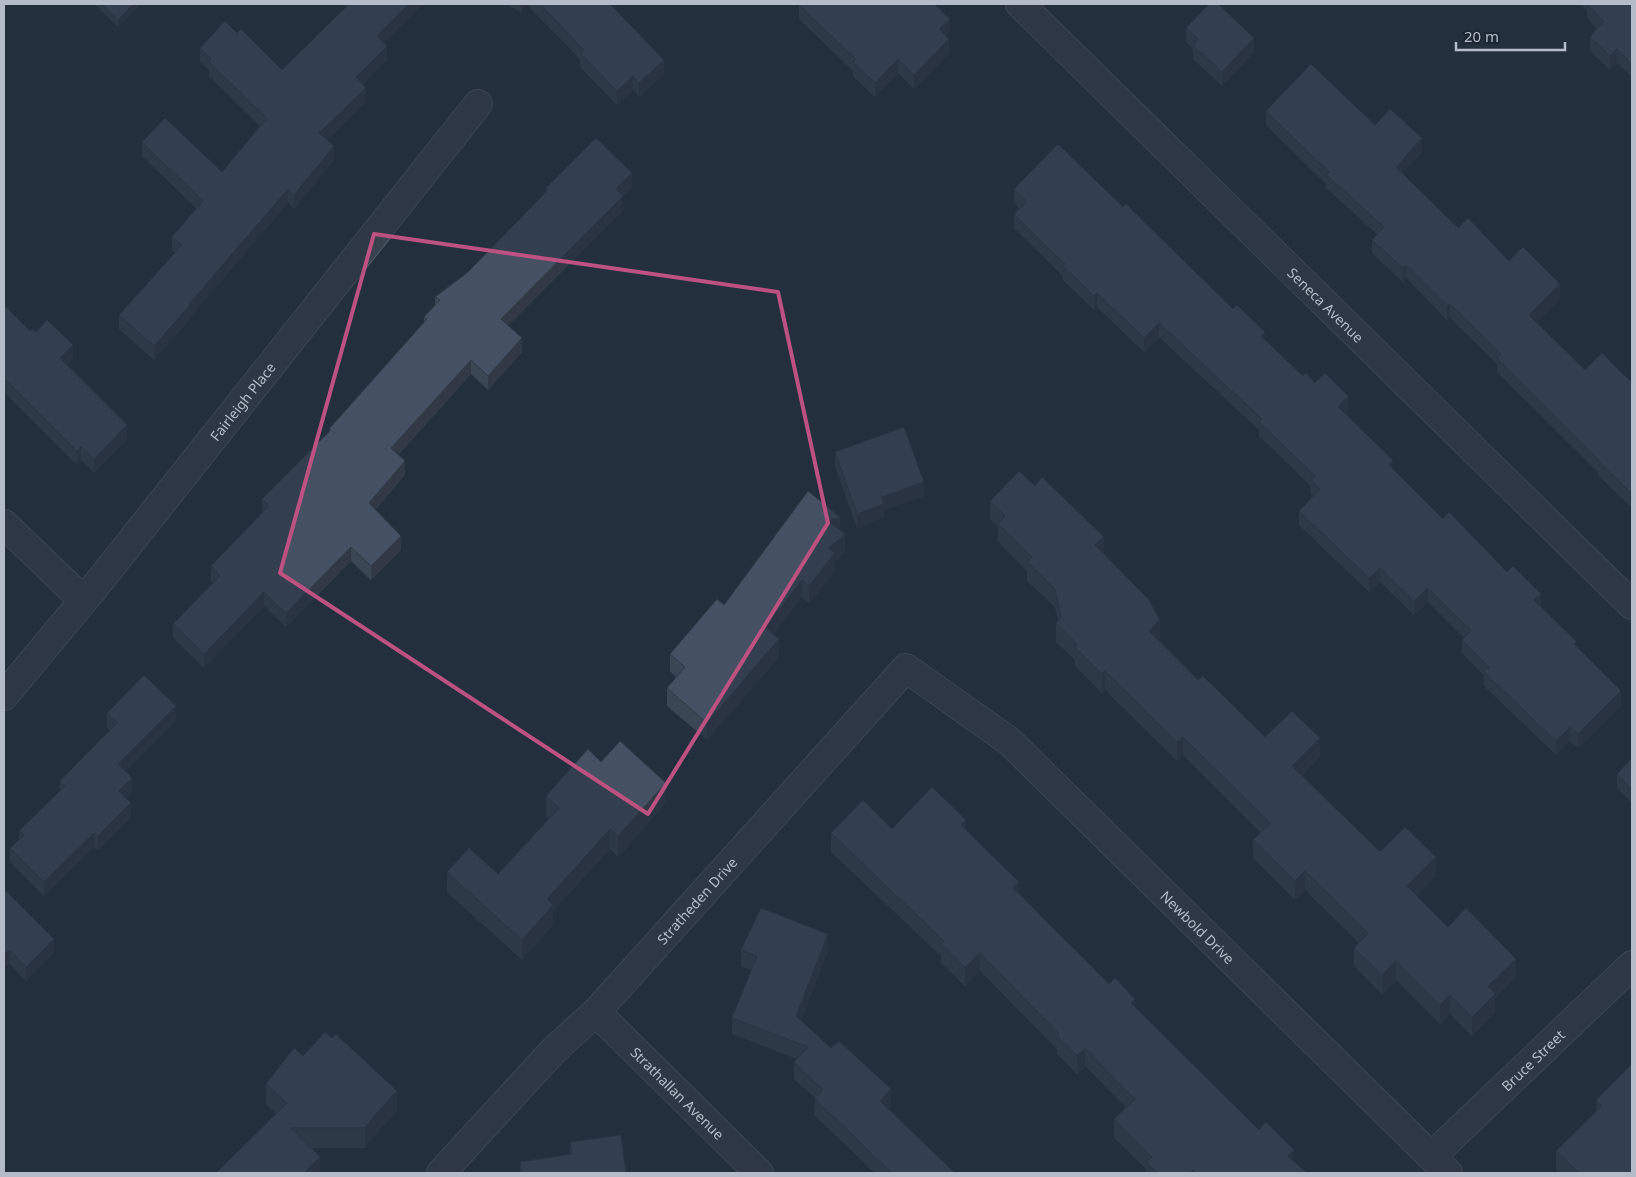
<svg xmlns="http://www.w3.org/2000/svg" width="1636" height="1177" font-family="'Noto Sans',sans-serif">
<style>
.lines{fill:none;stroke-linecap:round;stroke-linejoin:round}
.minor-casing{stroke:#565f6c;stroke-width:30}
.minor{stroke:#38414e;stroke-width:28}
.wall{fill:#3b4654}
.shaded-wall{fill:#303945}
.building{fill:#455162;stroke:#303945}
.marked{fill:none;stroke:#bd5182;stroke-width:4;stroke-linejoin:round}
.labels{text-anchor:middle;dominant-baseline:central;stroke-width:4.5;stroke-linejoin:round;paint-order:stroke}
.street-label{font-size:14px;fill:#b4bcc9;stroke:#1d2633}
</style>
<rect width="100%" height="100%" fill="#242f3e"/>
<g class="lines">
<defs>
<g id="minor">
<path id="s1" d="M 1020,4 L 1632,605"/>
<path d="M 4,524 L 83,600"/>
<path id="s2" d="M 4,696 L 94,588 L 478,104"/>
<path id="s3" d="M 596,1012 L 759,1173"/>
<path id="s4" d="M 1432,1156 L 1632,965"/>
<path id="s5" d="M 441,1173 L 554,1050 L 596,1012 L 906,668 L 1009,741 L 1448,1173"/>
</g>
</defs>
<!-- minor casing -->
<use href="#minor" class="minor-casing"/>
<!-- minor -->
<use href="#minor" class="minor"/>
</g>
<!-- wall -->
<path class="wall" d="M 94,4 L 140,4 L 118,27 Z
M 422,4 L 384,43 L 387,60 L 363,84 L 366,101 L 327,140 L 334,160 L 294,209 L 288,203 L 190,317 L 190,319 L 154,360 L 119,329 L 119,315 L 175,253 L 172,250 L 172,237 L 197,209 L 142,156 L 142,142 L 222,172 L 260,126 L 209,76 L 209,70 L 200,62 L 200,48 L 282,70 Z
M 506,4 L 526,4 L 521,12 Z
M 526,4 L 610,4 L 664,74 L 639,97 L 633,90 L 617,105 L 580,67 L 580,59 Z
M 1580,4 L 1632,4 L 1632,77 L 1617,63 L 1610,70 L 1590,51 L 1590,37 L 1597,29 L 1587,18 L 1587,10 Z
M 799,5 L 950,33 L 946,36 L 949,53 L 914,89 L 898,73 L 875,97 L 853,76 L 853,71 L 799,19 Z
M 1186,28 L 1254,52 L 1222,86 L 1193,59 L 1193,49 L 1186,42 Z
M 1266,111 L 1375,125 L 1422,152 L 1402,174 L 1458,228 L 1509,261 L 1560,298 L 1536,322 L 1585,370 L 1632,383 L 1632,503 L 1630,506 L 1598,475 L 1598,472 L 1497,372 L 1497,364 L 1450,318 L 1447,320 L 1406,278 L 1403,282 L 1372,253 L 1372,240 L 1377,234 L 1326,188 L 1326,184 L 1266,125 Z
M 632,187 L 623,196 L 623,210 L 508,325 L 522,352 L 488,390 L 471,374 L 398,455 L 405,475 L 375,510 L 401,550 L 371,580 L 351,561 L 286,627 L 264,606 L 204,668 L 173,638 L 173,624 L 213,583 L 211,580 L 211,566 L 262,513 L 262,499 L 329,432 L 329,429 L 424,323 L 424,317 L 435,305 L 435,297 L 467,273 L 546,192 L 546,188 Z
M 1014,189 L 1123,207 L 1233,309 L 1303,376 L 1315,383 L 1348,410 L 1345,414 L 1393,469 L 1443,519 L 1541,607 L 1577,647 L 1621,705 L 1578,748 L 1570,741 L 1556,755 L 1484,686 L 1484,675 L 1462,654 L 1462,640 L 1464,638 L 1428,602 L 1414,615 L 1380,582 L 1369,592 L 1299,525 L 1299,511 L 1313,496 L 1311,494 L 1311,486 L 1259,436 L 1259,430 L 1159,337 L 1144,352 L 1097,307 L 1094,310 L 1063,280 L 1063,276 L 1014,228 L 1014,214 L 1020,209 L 1014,203 Z
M 4,305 L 30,331 L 36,332 L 73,359 L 67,365 L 127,439 L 94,473 L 81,460 L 77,465 L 4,392 Z
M 835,452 L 924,496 L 884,510 L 884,518 L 857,528 L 835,466 Z
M 990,501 L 1104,554 L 1160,639 L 1158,640 L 1198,680 L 1265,737 L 1320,757 L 1302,775 L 1380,852 L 1436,876 L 1416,895 L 1448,927 L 1516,977 L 1495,998 L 1495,1012 L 1472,1036 L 1450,1014 L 1440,1024 L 1396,980 L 1382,994 L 1354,966 L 1354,948 L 1359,943 L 1305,890 L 1295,900 L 1253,858 L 1253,840 L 1260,832 L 1183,755 L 1177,761 L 1105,690 L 1102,693 L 1075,666 L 1075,660 L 1056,642 L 1056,623 L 1058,621 L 1055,607 L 1027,581 L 1027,571 L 998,542 L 998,527 L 990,519 Z
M 845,552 L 835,561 L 835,571 L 809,603 L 802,597 L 773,634 L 779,657 L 707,740 L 667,706 L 667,688 L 676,677 L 670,671 L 670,654 L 724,605 Z
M 107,713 L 176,720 L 125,771 L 132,792 L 126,798 L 131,817 L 98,850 L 94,847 L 44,896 L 10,862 L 10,848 L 19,840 L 19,831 L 60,791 L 60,781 L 110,730 L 107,727 Z
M 1632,758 L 1632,803 L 1617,788 L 1617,774 Z
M 601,762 L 666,803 L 618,857 L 610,849 L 553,911 L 553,925 L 522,960 L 447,892 L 447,872 L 498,874 L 549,819 L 546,816 L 546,796 Z
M 966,830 L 1019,893 L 1109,984 L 1135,1007 L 1259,1130 L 1307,1173 L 1146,1173 L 1146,1169 L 1114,1138 L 1114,1119 L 1126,1108 L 1085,1066 L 1077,1074 L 1057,1054 L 1057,1049 L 980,971 L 965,986 L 941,963 L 941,956 L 831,852 L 831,833 Z
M 4,889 L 54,953 L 26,981 L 10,964 Z
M 741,950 L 828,951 L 801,1020 L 891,1106 L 888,1108 L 955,1173 L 875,1173 L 814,1115 L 815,1098 L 794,1079 L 794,1062 L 797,1059 L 732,1034 L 732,1018 L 751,970 L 741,966 Z
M 303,1056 L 397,1111 L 375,1135 L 365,1148 L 311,1148 L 320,1173 L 276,1114 L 266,1104 L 266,1084 Z
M 1632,1064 L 1632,1173 L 1559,1173 L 1556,1170 L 1556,1151 L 1596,1111 L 1596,1100 Z
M 570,1142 L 626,1173 L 520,1173 L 520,1162 L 570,1154 Z"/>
<!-- shaded-wall -->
<path class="shaded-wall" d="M 133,4 L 140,4 L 118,27 L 118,20 Z
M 409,4 L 422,4 L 377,50 L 377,36 Z
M 521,4 L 526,4 L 521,12 Z
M 950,19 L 950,33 L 939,43 L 939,29 Z
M 1254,38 L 1254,52 L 1222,86 L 1222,72 Z
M 949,39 L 949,53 L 914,89 L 914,75 Z
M 387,46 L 387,60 L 356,91 L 356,77 Z
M 1617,49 L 1617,63 L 1610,70 L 1610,56 Z
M 898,59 L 898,73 L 875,97 L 875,83 Z
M 664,60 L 664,74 L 639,97 L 639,83 Z
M 633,76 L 633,90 L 617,105 L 617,91 Z
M 366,88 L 366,101 L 319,147 L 319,133 Z
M 1422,138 L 1422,152 L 1396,181 L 1396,167 Z
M 334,146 L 334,160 L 294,209 L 294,195 Z
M 632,173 L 632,187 L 623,196 L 623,210 L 501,333 L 501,319 L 616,189 Z
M 288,189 L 288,203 L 190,317 L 190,319 L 154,360 L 154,346 Z
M 1406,265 L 1406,278 L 1403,282 L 1403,268 Z
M 1560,284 L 1560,298 L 1529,329 L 1529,315 Z
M 1097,293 L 1097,307 L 1094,310 L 1094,296 Z
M 1450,304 L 1450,318 L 1447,320 L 1447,306 Z
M 1159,323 L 1159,337 L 1144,352 L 1144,338 Z
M 1265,332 L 1265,346 L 1261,336 Z
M 522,338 L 522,352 L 488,390 L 488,376 Z
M 73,345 L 73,359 L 60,372 L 60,358 Z
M 471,360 L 471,374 L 391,462 L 391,448 Z
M 1348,396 L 1348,410 L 1338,421 L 1338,407 Z
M 127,425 L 127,439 L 94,473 L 94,459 Z
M 81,446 L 81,460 L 77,465 L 77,451 Z
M 1393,460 L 1393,474 L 1389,465 Z
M 405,461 L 405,475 L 369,517 L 369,503 Z
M 924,482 L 924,496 L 884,510 L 884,518 L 857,528 L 857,514 L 882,497 Z
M 1632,489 L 1632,503 L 1630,506 L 1630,492 Z
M 840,517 L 840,534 L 828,521 Z
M 845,534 L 845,552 L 835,561 L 835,571 L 809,603 L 809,586 L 829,548 Z
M 401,536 L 401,550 L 371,580 L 371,566 Z
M 1104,537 L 1104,556 L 1095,545 Z
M 351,547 L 351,561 L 286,627 L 286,613 Z
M 1380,568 L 1380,582 L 1369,592 L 1369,578 Z
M 802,580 L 802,597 L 765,645 L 765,627 Z
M 1428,588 L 1428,602 L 1414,615 L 1414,601 Z
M 264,592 L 264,606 L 204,668 L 204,654 Z
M 1541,594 L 1541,607 L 1534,600 Z
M 1160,620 L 1160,639 L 1149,649 L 1149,631 Z
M 779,639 L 779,657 L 707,740 L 707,723 Z
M 1105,671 L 1105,690 L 1102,693 L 1102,674 Z
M 1621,691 L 1621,705 L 1578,748 L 1578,734 Z
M 176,706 L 176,720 L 118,778 L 118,764 Z
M 1570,727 L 1570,741 L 1556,755 L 1556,741 Z
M 1183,737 L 1183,755 L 1177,761 L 1177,742 Z
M 1320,738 L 1320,757 L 1292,785 L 1292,766 Z
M 132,778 L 132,792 L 119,805 L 119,791 Z
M 666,783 L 666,803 L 618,857 L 618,836 Z
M 131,803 L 131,817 L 98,850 L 98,836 Z
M 966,820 L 966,838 L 961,825 Z
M 610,829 L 610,849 L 553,911 L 553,925 L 522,960 L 522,940 L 547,899 Z
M 94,833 L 94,847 L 44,896 L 44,882 Z
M 1436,857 L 1436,876 L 1407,905 L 1407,886 Z
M 1305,871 L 1305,890 L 1295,900 L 1295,881 Z
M 1019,882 L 1019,901 L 1013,888 Z
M 828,934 L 828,951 L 796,1032 L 796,1016 Z
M 54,939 L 54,953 L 26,981 L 26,967 Z
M 10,950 L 10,964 L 4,967 L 4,954 Z
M 980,953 L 980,971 L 965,986 L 965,968 Z
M 1516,959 L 1516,977 L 1495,998 L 1495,1012 L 1472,1036 L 1472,1017 L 1488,986 Z
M 1396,961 L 1396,980 L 1382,994 L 1382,975 Z
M 1450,995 L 1450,1014 L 1440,1024 L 1440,1005 Z
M 1135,999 L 1135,1017 L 1131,1003 Z
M 1085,1048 L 1085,1066 L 1077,1074 L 1077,1056 Z
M 891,1089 L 891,1106 L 880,1117 L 880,1101 Z
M 397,1091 L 397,1111 L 375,1135 L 365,1148 L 365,1128 L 375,1115 Z
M 1294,1150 L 1294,1169 L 1288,1156 Z
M 320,1157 L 320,1173 L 304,1173 Z"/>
<!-- building -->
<path class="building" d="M 101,4 L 133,4 L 118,20 Z
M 349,4 L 409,4 L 377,36 L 387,46 L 356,77 L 366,88 L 319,133 L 334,146 L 294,195 L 288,189 L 189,304 L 190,305 L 154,346 L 119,315 L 182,245 L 172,237 L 203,201 L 142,142 L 165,118 L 222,172 L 267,118 L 209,62 L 211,59 L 200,48 L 225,21 L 237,33 L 241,29 L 282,70 Z
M 540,4 L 610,4 L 664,60 L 639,83 L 633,76 L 617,91 L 580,53 L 584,50 Z
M 801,4 L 907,4 L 909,5 L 910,4 L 934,4 L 950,19 L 939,29 L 949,39 L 914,75 L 898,59 L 875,83 L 853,62 L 856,59 L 799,5 Z
M 1209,4 L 1218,4 L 1254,38 L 1222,72 L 1193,45 L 1198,39 L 1186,28 Z
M 1587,4 L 1632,4 L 1632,64 L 1617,49 L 1610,56 L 1590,37 L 1604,21 Z
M 1311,64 L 1375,125 L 1390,109 L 1422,138 L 1396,167 L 1458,228 L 1468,218 L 1509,261 L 1523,247 L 1560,284 L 1529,315 L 1585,370 L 1602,353 L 1632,383 L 1632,489 L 1630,492 L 1598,461 L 1599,460 L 1497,358 L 1501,354 L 1450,304 L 1447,306 L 1406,265 L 1403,268 L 1372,240 L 1384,227 L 1326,174 L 1329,172 L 1266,111 Z
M 596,138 L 632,173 L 616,189 L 623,196 L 501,319 L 522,338 L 488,376 L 471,360 L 391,448 L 405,461 L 369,503 L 401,536 L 371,566 L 351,547 L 286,613 L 264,592 L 204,654 L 173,624 L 220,576 L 211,566 L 269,506 L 262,499 L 331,430 L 329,429 L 427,319 L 424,317 L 440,300 L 435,297 L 467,273 L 548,190 L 546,188 Z
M 1058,144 L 1123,207 L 1126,204 L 1233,309 L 1237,305 L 1265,332 L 1261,336 L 1303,376 L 1306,373 L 1315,383 L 1325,373 L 1348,396 L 1338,407 L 1393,460 L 1389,465 L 1443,519 L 1449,512 L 1507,572 L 1513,566 L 1541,594 L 1534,600 L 1577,642 L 1574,644 L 1621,691 L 1578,734 L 1570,727 L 1556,741 L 1484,672 L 1489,667 L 1462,640 L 1471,630 L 1428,588 L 1414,601 L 1380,568 L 1369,578 L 1299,511 L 1320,489 L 1311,480 L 1315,476 L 1259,422 L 1262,419 L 1159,323 L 1144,338 L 1097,293 L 1094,296 L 1063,266 L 1065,264 L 1014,214 L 1027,202 L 1014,189 Z
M 4,305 L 30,331 L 32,329 L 36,332 L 47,320 L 73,345 L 60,358 L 127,425 L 94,459 L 81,446 L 77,451 L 4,378 Z
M 904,427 L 924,482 L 882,497 L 884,504 L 857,514 L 835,452 Z
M 1019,471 L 1035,486 L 1042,477 L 1104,537 L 1095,545 L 1149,600 L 1160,620 L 1149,631 L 1198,680 L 1203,676 L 1265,737 L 1292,711 L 1320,738 L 1292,766 L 1380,852 L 1405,827 L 1436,857 L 1407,886 L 1448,927 L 1466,908 L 1516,959 L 1488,986 L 1495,994 L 1472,1017 L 1450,995 L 1440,1005 L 1396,961 L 1382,975 L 1354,948 L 1368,933 L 1305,871 L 1295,881 L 1253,840 L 1270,823 L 1183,737 L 1177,742 L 1105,671 L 1102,674 L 1075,647 L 1077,644 L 1056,623 L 1061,617 L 1055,589 L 1027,562 L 1032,557 L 998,524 L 1005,516 L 990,501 Z
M 808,491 L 840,517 L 828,521 L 845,534 L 829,548 L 835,553 L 809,586 L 802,580 L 765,627 L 779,639 L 707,723 L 667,688 L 685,667 L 670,654 L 717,599 L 724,605 Z
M 144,675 L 176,706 L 118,764 L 132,778 L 119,791 L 131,803 L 98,836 L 94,833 L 44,882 L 10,848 L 24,835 L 19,831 L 65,786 L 60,781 L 117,723 L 107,713 Z
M 620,741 L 666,783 L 618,836 L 610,829 L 547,899 L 553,905 L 522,940 L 447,872 L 469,848 L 498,874 L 559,808 L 546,796 L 588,749 L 601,762 Z
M 1632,758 L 1632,789 L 1617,774 Z
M 932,787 L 966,820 L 961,825 L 1019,882 L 1013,888 L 1109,984 L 1115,978 L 1135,999 L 1131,1003 L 1259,1130 L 1266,1122 L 1294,1150 L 1288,1156 L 1307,1173 L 1196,1173 L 1193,1170 L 1190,1173 L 1158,1173 L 1146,1162 L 1152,1157 L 1114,1119 L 1135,1099 L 1085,1048 L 1077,1056 L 1057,1036 L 1059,1034 L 980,953 L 965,968 L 941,944 L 944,941 L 831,833 L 863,800 L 892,829 Z
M 4,889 L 54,939 L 26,967 L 10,950 L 4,954 Z
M 761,908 L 828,934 L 796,1016 L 831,1048 L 839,1041 L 891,1089 L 880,1101 L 955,1173 L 892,1173 L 814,1098 L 823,1090 L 794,1062 L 808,1047 L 732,1018 L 757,956 L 741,950 Z
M 325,1032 L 332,1038 L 336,1034 L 397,1091 L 375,1115 L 365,1128 L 291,1128 L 320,1157 L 304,1173 L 216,1173 L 287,1103 L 266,1084 L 294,1048 L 303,1056 Z
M 1632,1064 L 1632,1173 L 1579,1173 L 1556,1151 L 1602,1106 L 1596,1100 Z
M 621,1135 L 626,1173 L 522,1173 L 520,1162 L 572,1154 L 570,1142 Z"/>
<!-- marked area -->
<path d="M0 0H1636V1177H0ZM 374,234 L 778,292 L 828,523 L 648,814 L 280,573 Z" fill="#242f3e" fill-opacity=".55" fill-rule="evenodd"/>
<path class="marked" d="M 374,234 L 778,292 L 828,523 L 648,814 L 280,573 Z"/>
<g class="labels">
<!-- street labels -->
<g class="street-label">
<text stroke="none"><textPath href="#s1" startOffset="429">Seneca Avenue</textPath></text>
<text stroke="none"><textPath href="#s2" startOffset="379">Fairleigh Place</textPath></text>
<text stroke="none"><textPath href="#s5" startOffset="374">Stratheden Drive</textPath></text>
<text stroke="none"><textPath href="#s5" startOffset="1078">Newbold Drive</textPath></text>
<text stroke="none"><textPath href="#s4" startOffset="139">Bruce Street</textPath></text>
<text stroke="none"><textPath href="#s3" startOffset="115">Strathallan Avenue</textPath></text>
</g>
</g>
<!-- border -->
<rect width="1636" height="1177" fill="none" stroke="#b4bcc9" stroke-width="10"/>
<!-- scale -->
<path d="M1456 42v8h109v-8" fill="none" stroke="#b4bcc9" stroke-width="2.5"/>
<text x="1464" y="42" font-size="15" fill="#b4bcc9" stroke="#1d2633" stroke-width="4" paint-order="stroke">20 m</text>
</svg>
